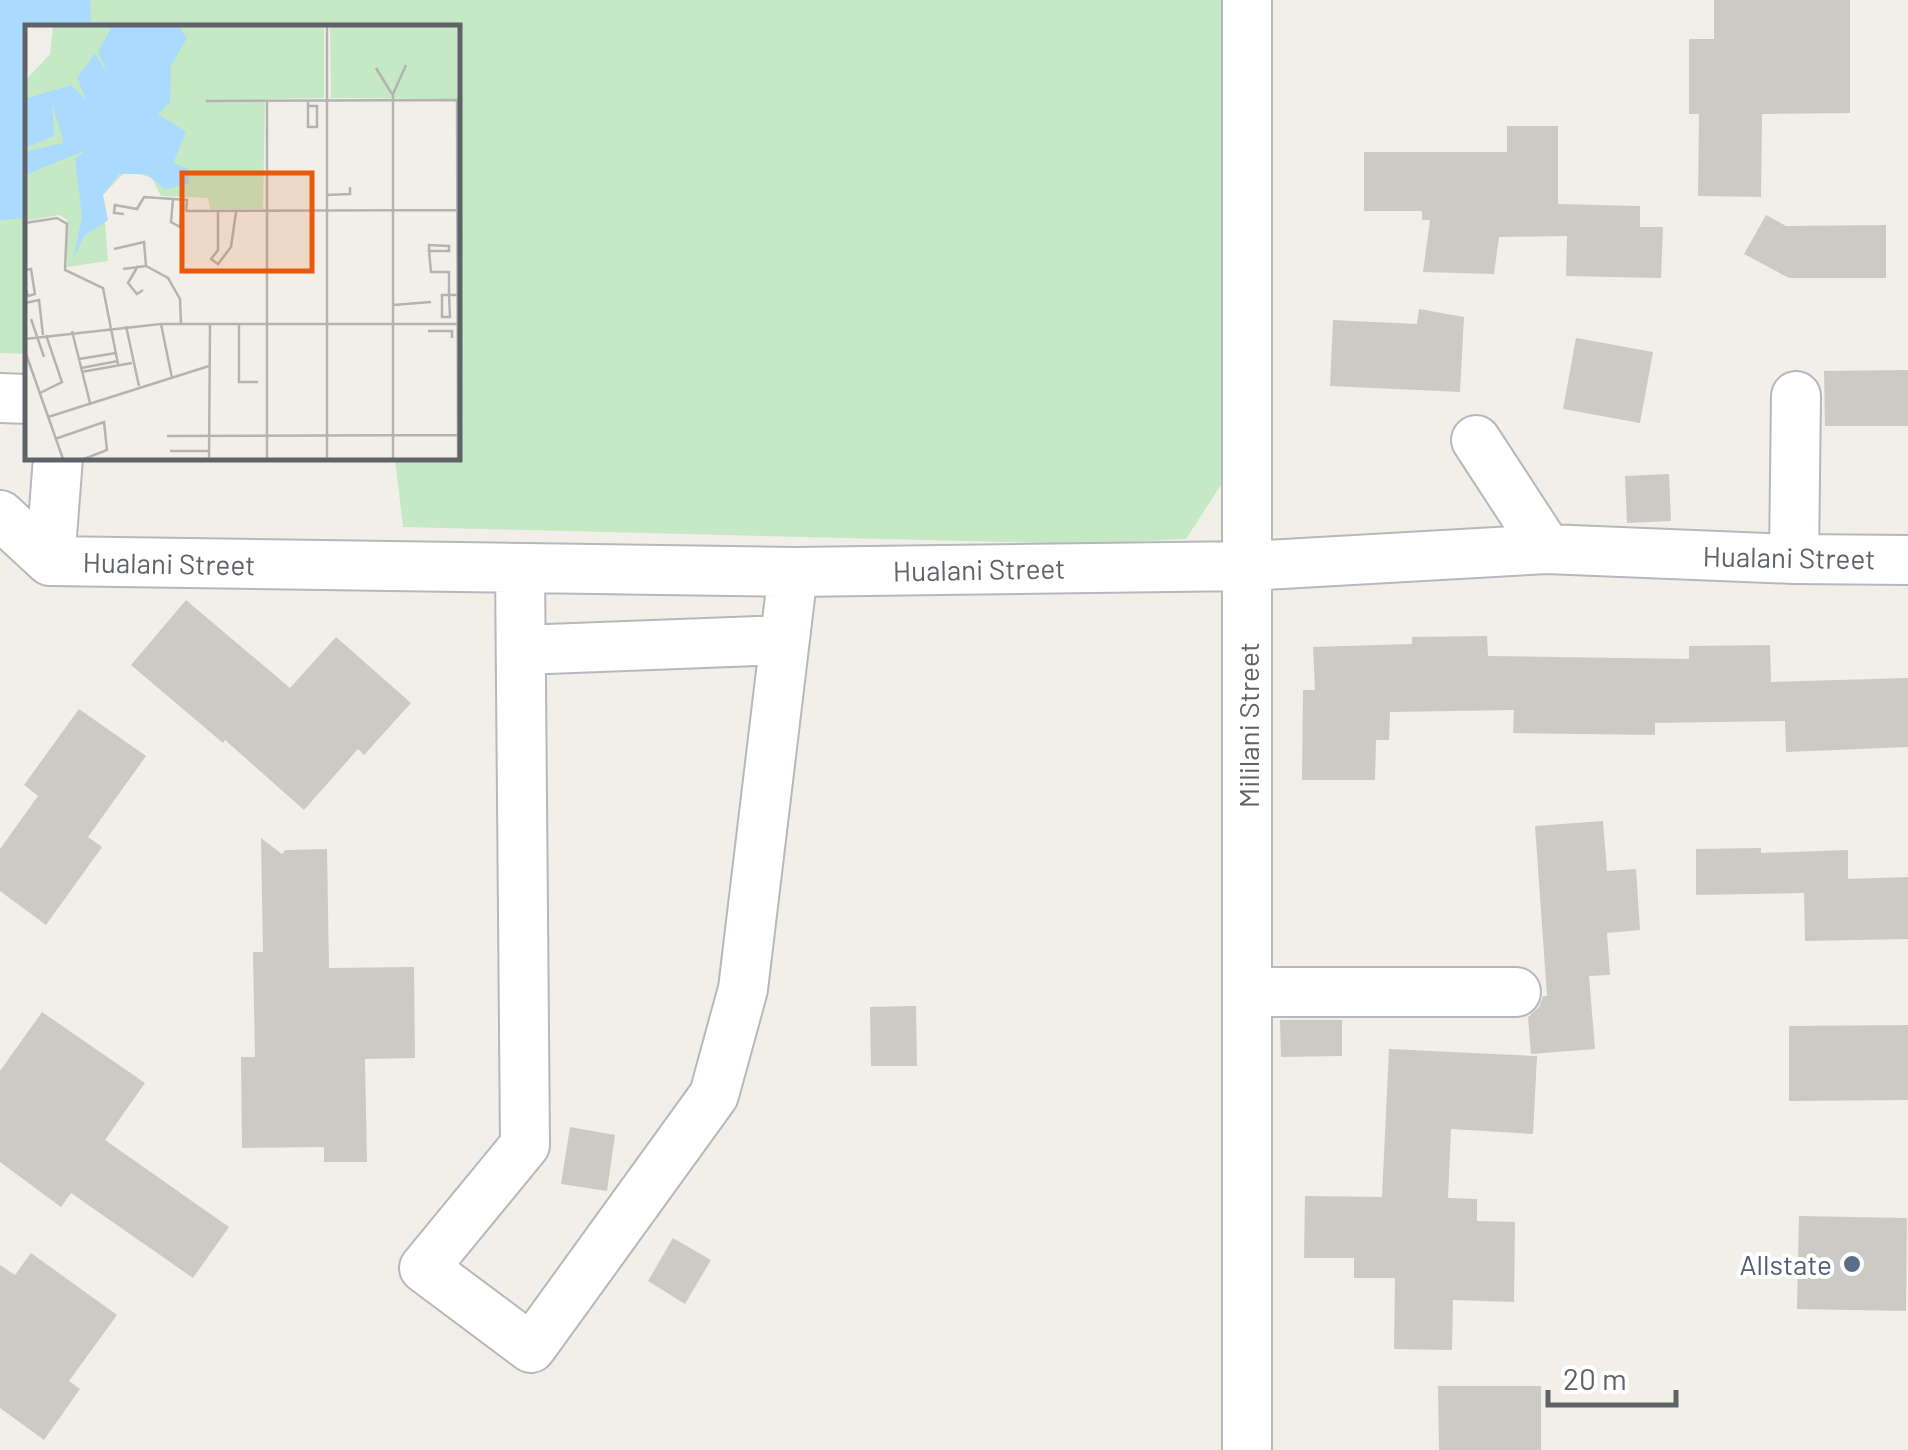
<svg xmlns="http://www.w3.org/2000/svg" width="1908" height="1450" font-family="Barlow,sans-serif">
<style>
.green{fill:#c5e8c5}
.water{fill:#aadaff}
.building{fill:#cccac5}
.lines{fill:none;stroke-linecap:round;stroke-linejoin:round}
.minor-casing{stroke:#b5b8bc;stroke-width:52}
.minor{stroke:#fff;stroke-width:48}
.service-dot{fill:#5c6f8a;stroke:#fff;stroke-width:4}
.labels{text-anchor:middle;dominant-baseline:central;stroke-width:8;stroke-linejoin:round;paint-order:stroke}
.street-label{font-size:28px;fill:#5f6368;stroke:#fff}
.service-label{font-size:28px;fill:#4e5e75;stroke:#fff;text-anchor:end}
.inset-road{fill:none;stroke:#b3b3b1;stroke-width:2.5}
.view{fill:#e8590c;fill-opacity:0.15;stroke:#e8590c;stroke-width:5}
.inset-edge{fill:none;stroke:#5f6368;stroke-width:5}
</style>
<rect width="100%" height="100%" fill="#f1efe8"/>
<!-- green -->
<path class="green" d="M 0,0 L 1225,0 L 1230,471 L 1186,539 L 1088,544 L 403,527 L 395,458 L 458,458 L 458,28 L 28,28 L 27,354 L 0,353 Z"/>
<!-- water -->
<path class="water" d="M 0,0 L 90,0 L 91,27 L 28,28 L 27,218 L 0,220 Z"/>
<!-- building -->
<path class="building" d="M 1714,0 L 1850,0 L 1850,113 L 1762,114 L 1761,197 L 1698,196 L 1699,114 L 1689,114 L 1689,39 L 1714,39 Z
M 1507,126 L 1558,126 L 1558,204 L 1640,206 L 1640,227 L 1663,227 L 1661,278 L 1566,276 L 1567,236 L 1499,237 L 1494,274 L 1423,272 L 1430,220 L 1422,220 L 1422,211 L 1364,211 L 1364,152 L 1507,152 Z
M 1766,215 L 1786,226 L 1886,225 L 1886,278 L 1789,278 L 1744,254 Z
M 1419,309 L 1464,317 L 1460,392 L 1330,386 L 1333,320 L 1417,324 Z
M 1576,338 L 1653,352 L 1640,423 L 1563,409 Z
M 1908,370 L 1908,426 L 1825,426 L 1824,371 Z
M 1669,474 L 1671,521 L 1627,523 L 1625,476 Z
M 186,600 L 290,688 L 336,637 L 411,703 L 364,755 L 358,749 L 304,810 L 225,740 L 223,743 L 131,665 Z
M 1487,636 L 1488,656 L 1689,659 L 1689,646 L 1770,645 L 1771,682 L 1908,678 L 1908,747 L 1786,752 L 1785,721 L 1655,723 L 1655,735 L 1513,733 L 1514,710 L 1390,712 L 1389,740 L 1376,740 L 1375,780 L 1302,780 L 1303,690 L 1315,690 L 1313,647 L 1412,644 L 1412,637 Z
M 79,709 L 146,756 L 88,837 L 102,847 L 46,925 L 0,891 L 0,849 L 38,796 L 24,785 Z
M 1603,821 L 1607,871 L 1636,869 L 1640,930 L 1607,933 L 1610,975 L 1589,976 L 1595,1049 L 1531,1054 L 1528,1017 L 1539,1007 L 1543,996 L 1547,996 L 1535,826 Z
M 261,838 L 282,854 L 285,850 L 327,849 L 329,968 L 414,967 L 415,1058 L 365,1059 L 367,1162 L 324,1162 L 324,1147 L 242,1148 L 241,1057 L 255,1057 L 253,952 L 263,952 Z
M 1761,848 L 1761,853 L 1848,850 L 1848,879 L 1908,877 L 1908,939 L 1805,941 L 1804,893 L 1696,895 L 1696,849 Z
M 916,1006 L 917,1066 L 871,1066 L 870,1007 Z
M 42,1012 L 145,1083 L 105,1140 L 229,1227 L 193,1278 L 71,1193 L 61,1207 L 0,1162 L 0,1071 Z
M 1280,1020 L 1342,1020 L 1342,1056 L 1281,1057 Z
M 1908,1025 L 1908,1100 L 1789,1101 L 1789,1026 Z
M 1389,1049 L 1537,1056 L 1533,1134 L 1451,1129 L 1448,1198 L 1477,1199 L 1477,1221 L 1515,1222 L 1514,1302 L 1453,1300 L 1452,1350 L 1394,1349 L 1395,1278 L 1354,1278 L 1354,1258 L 1304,1258 L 1305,1196 L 1382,1197 Z
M 570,1127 L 615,1135 L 607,1191 L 561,1184 Z
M 1799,1216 L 1907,1218 L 1906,1311 L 1797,1309 Z
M 673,1238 L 711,1260 L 685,1304 L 648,1281 Z
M 31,1253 L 117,1315 L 69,1381 L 80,1389 L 44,1440 L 0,1408 L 0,1265 L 15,1275 Z
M 1438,1386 L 1541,1386 L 1541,1450 L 1439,1450 Z"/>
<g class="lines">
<defs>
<path id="minor" d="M 1247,0 L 1247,1450
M 0,398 L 28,399
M 1476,440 L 1547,549
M 0,515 L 50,561
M 1794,559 L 1796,396
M 50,561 L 793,572 L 1248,566 L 1547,549 L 1794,559 L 1908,560
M 50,561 L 58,458
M 520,568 L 525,1145 L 424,1268 L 531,1348 L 714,1095 L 743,989 L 793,572
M 521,650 L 784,640
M 1248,992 L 1516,992"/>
</defs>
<!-- minor casing -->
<use href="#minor" class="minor-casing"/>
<!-- minor -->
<use href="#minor" class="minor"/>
</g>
<!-- markers -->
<circle class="service-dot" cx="1852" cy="1264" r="10"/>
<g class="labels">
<!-- street labels -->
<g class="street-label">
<text transform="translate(1789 557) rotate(1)">Hualani Street</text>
<text transform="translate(169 563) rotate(1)">Hualani Street</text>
<text transform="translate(979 569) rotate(-1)">Hualani Street</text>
<text transform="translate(1248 725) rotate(-90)">Mililani Street</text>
</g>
<!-- service labels -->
<g class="service-label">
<text x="1832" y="1264">Allstate</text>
</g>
</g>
<!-- overview -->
<g transform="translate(25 25)">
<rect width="435" height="435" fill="#f1efe8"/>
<path d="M 28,1 L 299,1 L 299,73 L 240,74 L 238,184 L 185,184 L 183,173 L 136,171 L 127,153 L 102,145 L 78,170 L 83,236 L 42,242 L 42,195 L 34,190 L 0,196 L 0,56 L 25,29 ZM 305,1 L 435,1 L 435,74 L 306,73 Z" fill="#c5e8c5"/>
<path d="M 87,1 L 153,1 L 162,13 L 146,40 L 145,77 L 133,89 L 161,107 L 148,138 L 163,144 L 164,159 L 140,164 L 121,149 L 94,149 L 78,170 L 83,195 L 60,210 L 49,232 L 57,191 L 50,134 L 61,125 L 0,150 L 3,126 L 39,118 L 27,78 L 29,111 L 0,123 L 0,74 L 46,60 L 61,75 L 52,53 L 70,29 L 84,50 L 73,27 Z" fill="#aadaff"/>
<path class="inset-road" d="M 302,1 L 302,434M 351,43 L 367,69M 432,75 L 433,434M 181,76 L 433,75M 283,76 L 283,102 L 292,102 L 292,81 L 283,81M 242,77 L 242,434M 301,170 L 325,169 L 325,162M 148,174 L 146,197 L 155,202 L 157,182M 161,186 L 432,185M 193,186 L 193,225 L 186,234 L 193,239 L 206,222 L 211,187M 99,189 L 89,188 L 90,180 L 112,184 L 119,172 L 162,175 L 161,186M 0,198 L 32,193 L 42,199 L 40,245 L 78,263 L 93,339M 89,224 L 119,217 L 121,241M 404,226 L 404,220 L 424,221 L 424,226 L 404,226 L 406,247 L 424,247 L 424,270 L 425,292 L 417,292 L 417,270 L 432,270M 113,241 L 103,258 L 112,269 L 118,265M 98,244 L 121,241 L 143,253 L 155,274 L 156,299M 0,245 L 6,244 L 10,269 L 3,271 L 0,261M 0,278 L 14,275 L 18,310M 368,280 L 406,277M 6,294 L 19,332M 136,299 L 147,353M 214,299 L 214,357 L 233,357M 101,301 L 114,361M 47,306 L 65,378M 403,306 L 427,306 L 427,313M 0,314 L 136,299 L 435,299M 0,326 L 38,434M 54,334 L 91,328M 56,343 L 93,336M 56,347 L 107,338M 15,368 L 37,357 L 21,310M 23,392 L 184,341M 142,411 L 432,410M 30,414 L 79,397 L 82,425 L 59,434M 145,426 L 184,426M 184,434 L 185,298M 368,434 L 368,69 L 381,40"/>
<path class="view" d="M 157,148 L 287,148 L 287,246 L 157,246 Z"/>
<rect width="435" height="435" class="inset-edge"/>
</g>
<!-- scale -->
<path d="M1548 1390v15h128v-15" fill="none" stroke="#5f6368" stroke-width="5"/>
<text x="1563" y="1390" font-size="30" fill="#5f6368" stroke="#ffffff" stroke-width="8" paint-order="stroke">20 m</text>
</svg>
